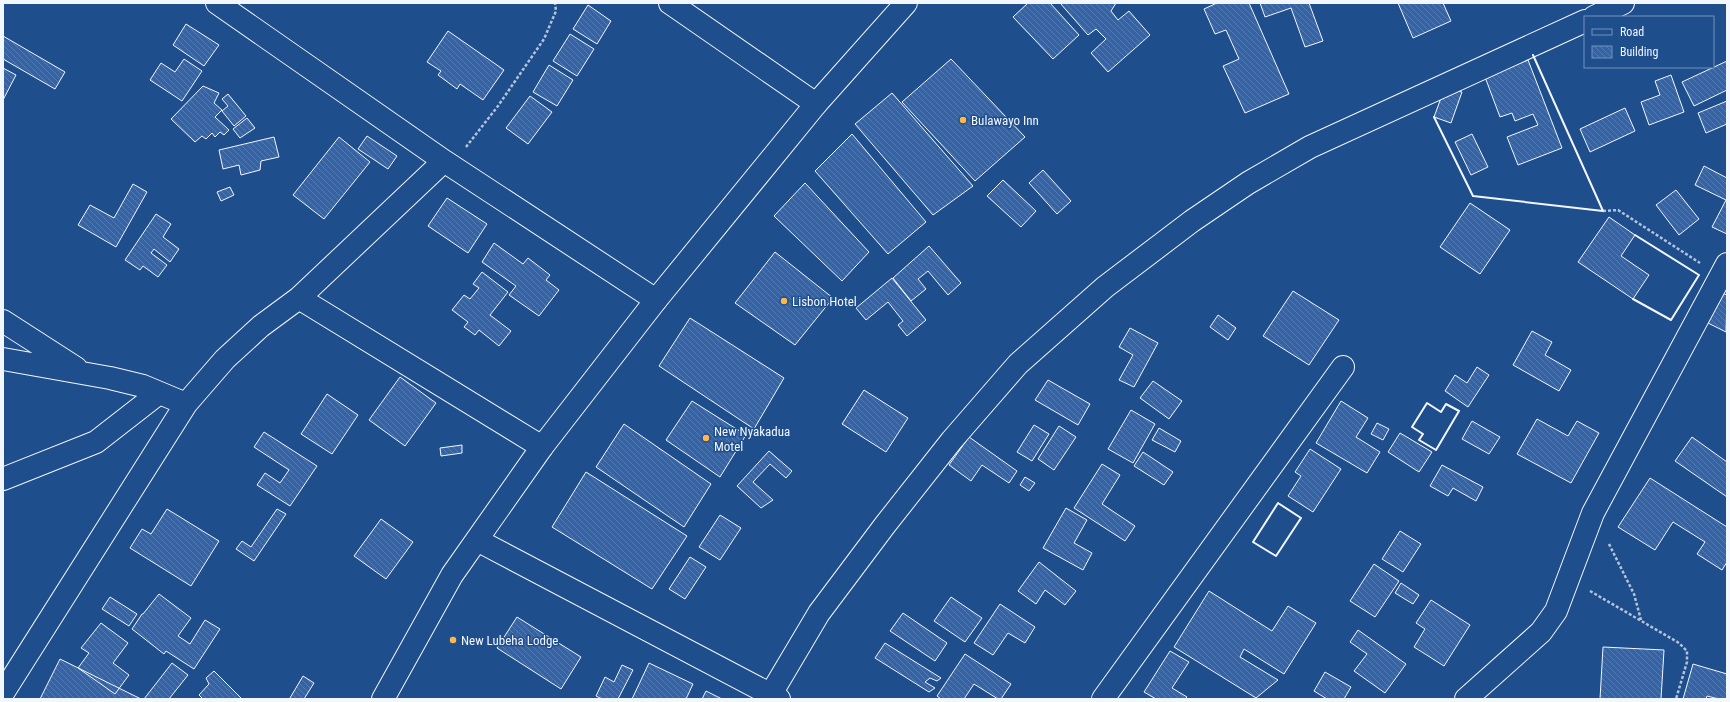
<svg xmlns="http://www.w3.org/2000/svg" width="1730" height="702" font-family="'Roboto Condensed',sans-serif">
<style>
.building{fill:url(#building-back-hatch);stroke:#f2f6ff}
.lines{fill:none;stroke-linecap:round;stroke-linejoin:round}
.street-casing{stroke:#f2f6ff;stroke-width:24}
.secondary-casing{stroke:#f2f6ff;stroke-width:24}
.path{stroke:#b3c4dc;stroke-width:2.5;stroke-dasharray:3 2;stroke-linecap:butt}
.street{stroke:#1f4e8c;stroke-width:22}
.secondary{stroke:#1f4e8c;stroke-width:22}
.wall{stroke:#f2f6ff;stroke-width:2}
.poi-dot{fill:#ffb74d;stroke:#1f4e8c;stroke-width:1.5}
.labels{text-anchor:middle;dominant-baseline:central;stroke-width:3;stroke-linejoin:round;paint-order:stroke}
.poi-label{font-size:13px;fill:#f2f6ff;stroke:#1f4e8c;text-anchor:start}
</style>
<defs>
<pattern id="building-back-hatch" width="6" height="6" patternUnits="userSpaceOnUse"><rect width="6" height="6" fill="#3563a3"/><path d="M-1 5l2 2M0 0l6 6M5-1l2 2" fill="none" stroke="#537ab1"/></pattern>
</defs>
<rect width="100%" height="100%" fill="#1f4e8c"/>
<!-- building -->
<path class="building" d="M 1028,3 L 1050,3 L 1079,35 L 1053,59 L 1013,17 Z
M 1060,3 L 1116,3 L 1111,11 L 1118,20 L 1129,11 L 1150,35 L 1108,72 L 1091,53 L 1106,39 L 1096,29 L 1088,35 Z
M 1217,3 L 1249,3 L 1289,94 L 1245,113 L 1223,66 L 1239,59 L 1226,30 L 1215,34 L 1204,9 Z
M 1260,3 L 1309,3 L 1323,41 L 1305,47 L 1291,8 L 1265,17 Z
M 1398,3 L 1443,3 L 1451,21 L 1413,38 Z
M 588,5 L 611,21 L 597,44 L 573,29 Z
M 186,24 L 219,45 L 204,66 L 173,45 Z
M 448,31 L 504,70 L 483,100 L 460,84 L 457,89 L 438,75 L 441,71 L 427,62 Z
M 570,34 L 594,49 L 577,76 L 553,61 Z
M 3,36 L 65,72 L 55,89 L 3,59 Z
M 184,59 L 202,71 L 182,101 L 150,80 L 161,63 L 175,72 Z
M 951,59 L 1025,137 L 975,181 L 902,102 Z
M 1528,60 L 1562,148 L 1518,165 L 1507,137 L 1538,125 L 1533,114 L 1515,121 L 1512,113 L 1500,117 L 1485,77 Z
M 1727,61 L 1727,90 L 1694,106 L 1682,82 Z
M 549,65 L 573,80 L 557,106 L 533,92 Z
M 3,68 L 16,75 L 3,100 Z
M 1671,75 L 1684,112 L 1649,125 L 1641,102 L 1660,95 L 1655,81 Z
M 203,86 L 219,93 L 214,103 L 222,110 L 215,117 L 229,130 L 224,135 L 220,132 L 215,137 L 212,133 L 206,139 L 202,136 L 195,142 L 171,119 Z
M 1445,87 L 1462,92 L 1451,123 L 1434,117 Z
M 892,93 L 973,186 L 933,215 L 855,124 Z
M 228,94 L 246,116 L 234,126 L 222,111 L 228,106 L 222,99 Z
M 530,96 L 552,112 L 528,144 L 506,128 Z
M 1727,101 L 1727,124 L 1706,133 L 1698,113 Z
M 1625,108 L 1635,131 L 1590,152 L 1580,129 Z
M 247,118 L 255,128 L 240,138 L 233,129 Z
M 852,134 L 926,222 L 888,254 L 815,171 Z
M 1472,134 L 1488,167 L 1471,175 L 1455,142 Z
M 367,136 L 397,156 L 388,169 L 358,149 Z
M 274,137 L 279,157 L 261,161 L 260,170 L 241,175 L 239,165 L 223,169 L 219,150 Z
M 339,137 L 370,162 L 324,219 L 293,195 Z
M 1704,166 L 1727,178 L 1727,234 L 1712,227 L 1726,200 L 1695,185 Z
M 1043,170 L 1071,201 L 1057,214 L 1029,183 Z
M 1003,180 L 1036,211 L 1021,227 L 987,196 Z
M 805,183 L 869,252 L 842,281 L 774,216 Z
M 133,184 L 147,192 L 116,247 L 78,225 L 90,205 L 114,218 Z
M 230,187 L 234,195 L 221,201 L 217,192 Z
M 1676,190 L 1699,219 L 1679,235 L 1656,205 Z
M 447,198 L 487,224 L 468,253 L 428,226 Z
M 1470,203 L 1510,230 L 1480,274 L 1440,247 Z
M 156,214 L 171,224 L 163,237 L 179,249 L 170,262 L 154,249 L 151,253 L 167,265 L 158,277 L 143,266 L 140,270 L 125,260 Z
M 1609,217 L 1635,235 L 1621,256 L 1649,275 L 1633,299 L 1578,262 Z
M 494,243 L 523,264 L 528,258 L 550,275 L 546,280 L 559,290 L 539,316 L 509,295 L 516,286 L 482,262 Z
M 929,246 L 961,283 L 948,295 L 928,271 L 918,279 L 926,289 L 911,301 L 893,278 Z
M 775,252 L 833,298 L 795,345 L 735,303 Z
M 482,272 L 508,292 L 490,315 L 511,331 L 499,346 L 479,330 L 475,335 L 464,327 L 468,322 L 452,310 L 464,295 L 470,299 L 479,288 L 473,284 Z
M 892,278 L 926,320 L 907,336 L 898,325 L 903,321 L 888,302 L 866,320 L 856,308 Z
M 1293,291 L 1339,320 L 1309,365 L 1263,336 Z
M 1722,293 L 1727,295 L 1726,332 L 1708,323 Z
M 1218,315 L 1236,328 L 1228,340 L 1210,327 Z
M 690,318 L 784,378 L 754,429 L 659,366 Z
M 1130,328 L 1158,343 L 1134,387 L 1119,380 L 1133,355 L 1119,347 Z
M 1532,331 L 1552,342 L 1545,355 L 1571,370 L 1559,391 L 1513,365 Z
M 1477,367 L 1489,375 L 1468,407 L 1445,391 L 1455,375 L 1467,383 Z
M 400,377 L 436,403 L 405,446 L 369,420 Z
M 1048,380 L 1090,404 L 1078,425 L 1035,400 Z
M 1153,381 L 1182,401 L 1169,419 L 1140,398 Z
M 864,390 L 908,418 L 886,452 L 842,424 Z
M 327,394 L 358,415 L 332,454 L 301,434 Z
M 692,401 L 746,435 L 720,477 L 666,440 Z
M 1341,401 L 1368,418 L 1356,437 L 1380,452 L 1367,473 L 1316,443 Z
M 1131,410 L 1155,424 L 1133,463 L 1108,449 Z
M 1537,419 L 1568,436 L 1577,421 L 1599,433 L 1571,483 L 1517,454 Z
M 1472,421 L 1500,437 L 1489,454 L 1462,439 Z
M 1377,423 L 1389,429 L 1383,440 L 1371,434 Z
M 624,424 L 711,484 L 684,527 L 596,467 Z
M 1034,425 L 1049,434 L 1032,461 L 1017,452 Z
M 1059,426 L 1076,437 L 1054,470 L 1038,459 Z
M 1159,428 L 1181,441 L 1175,452 L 1152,440 Z
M 264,432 L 317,466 L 290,506 L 257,485 L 265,473 L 280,483 L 289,470 L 254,447 Z
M 1400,433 L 1432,452 L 1419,472 L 1388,452 Z
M 969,437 L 1017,471 L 1009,483 L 982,465 L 971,481 L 949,465 Z
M 1692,437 L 1727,462 L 1727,497 L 1675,461 Z
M 462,445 L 462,453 L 441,456 L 440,448 Z
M 1310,449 L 1341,469 L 1313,512 L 1288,496 L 1301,476 L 1295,472 Z
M 769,451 L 792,471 L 786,478 L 770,464 L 753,482 L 773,500 L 761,508 L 737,486 Z
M 1143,452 L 1173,472 L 1164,485 L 1134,466 Z
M 1102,464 L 1120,475 L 1102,504 L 1135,526 L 1125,541 L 1074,508 Z
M 1442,465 L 1483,487 L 1476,501 L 1453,488 L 1448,496 L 1430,486 Z
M 586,472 L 687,536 L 652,589 L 552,527 Z
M 1025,477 L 1035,483 L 1029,491 L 1020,485 Z
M 1650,478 L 1727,527 L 1727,562 L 1722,570 L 1697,554 L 1705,542 L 1673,522 L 1655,550 L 1618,527 Z
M 1066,508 L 1087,520 L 1074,543 L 1092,553 L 1083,570 L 1043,548 Z
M 167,509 L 219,541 L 191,586 L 130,548 L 142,529 L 151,534 Z
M 277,509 L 286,514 L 254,561 L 236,549 L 242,541 L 251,547 Z
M 720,515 L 741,528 L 720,560 L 699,547 Z
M 381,519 L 413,542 L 386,579 L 354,556 Z
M 1400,531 L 1421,544 L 1403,572 L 1382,559 Z
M 690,557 L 706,567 L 685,599 L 669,589 Z
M 1039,562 L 1076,591 L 1065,605 L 1045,590 L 1036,604 L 1018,591 Z
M 1374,564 L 1399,581 L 1375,617 L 1350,601 Z
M 1401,583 L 1419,595 L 1413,604 L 1395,593 Z
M 1209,591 L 1272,631 L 1288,606 L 1316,623 L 1284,674 L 1244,649 L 1240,657 L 1278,680 L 1256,698 L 1174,647 Z
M 159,594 L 191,618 L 178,636 L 190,644 L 205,620 L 220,629 L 194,669 L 166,651 L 164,654 L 132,629 L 142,614 L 143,614 Z
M 110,597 L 137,614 L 129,626 L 102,609 Z
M 951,597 L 982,618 L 965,642 L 934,621 Z
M 1431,600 L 1470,625 L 1444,666 L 1414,647 L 1425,629 L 1416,623 Z
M 1000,604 L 1035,627 L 1025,643 L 1008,633 L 993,655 L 974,643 Z
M 903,613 L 947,643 L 935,661 L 890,631 Z
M 517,617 L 581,657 L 561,689 L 497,648 Z
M 101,623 L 128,643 L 113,663 L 129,675 L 115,694 L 78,668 L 89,653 L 81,648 Z
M 1358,630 L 1406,664 L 1385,693 L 1354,671 L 1367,654 L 1350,642 Z
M 885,643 L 941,678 L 937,681 L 930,678 L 925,682 L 935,688 L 929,692 L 875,658 Z
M 1603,647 L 1664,650 L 1661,699 L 1600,699 Z
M 1170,651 L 1189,662 L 1172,688 L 1187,697 L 1185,699 L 1156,699 L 1144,692 Z
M 965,654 L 1011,684 L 1001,699 L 998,699 L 974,684 L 964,699 L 941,699 L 937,696 Z
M 60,659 L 141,699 L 40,699 Z
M 172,663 L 188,675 L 169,699 L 144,699 Z
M 649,663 L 693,684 L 686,699 L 632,699 Z
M 1693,664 L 1727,674 L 1727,699 L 1719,699 L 1707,696 L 1706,699 L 1683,699 Z
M 622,665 L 633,670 L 618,699 L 602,699 L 596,696 L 605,677 L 614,682 Z
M 214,671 L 242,699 L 203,699 L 199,695 L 209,684 L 206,678 Z
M 1325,672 L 1351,687 L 1344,699 L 1327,699 L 1314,691 Z
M 303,676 L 314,683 L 304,699 L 291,699 L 290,698 Z
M 706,691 L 722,699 L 702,699 Z"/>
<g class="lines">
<defs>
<path id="street" d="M 217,3 L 444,161 L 656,300
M 670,3 L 816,104
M 1594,17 L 1623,3
M 299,298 L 444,161
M 3,321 L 76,368
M 3,359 L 110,378 L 143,386 L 186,404
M 3,479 L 96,442 L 159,393
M 477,540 L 779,699
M 3,693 L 186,404 L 225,359 L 261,326 L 299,298 L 542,447
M 768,699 L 819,613 L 885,525 L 952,440 L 1018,364 L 1105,287 L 1192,221 L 1248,183 L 1310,147 L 1585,21
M 1103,699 L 1343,367
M 1466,699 L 1541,632 L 1556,611 L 1593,513 L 1727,264"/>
<path id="secondary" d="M 383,699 L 452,575 L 542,447 L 656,300 L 816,104 L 906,3"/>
</defs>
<!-- street casing -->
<use href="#street" class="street-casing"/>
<!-- secondary casing -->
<use href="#secondary" class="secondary-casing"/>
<!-- path -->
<path class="path" d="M 466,147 L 498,106 L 544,39 L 556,11 L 555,3
M 1603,211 L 1618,210 L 1700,263
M 1609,544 L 1634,594 L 1641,620
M 1590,591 L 1679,643 L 1687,651 L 1687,662 L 1676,699"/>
<!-- street -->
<use href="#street" class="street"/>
<!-- secondary -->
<use href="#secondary" class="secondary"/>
<!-- wall -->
<path class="wall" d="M 1434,117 L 1473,196 L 1603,211 L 1533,55
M 1633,299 L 1671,320 L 1699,275 L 1635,235
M 1427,403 L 1441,412 L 1446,404 L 1459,411 L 1436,450 L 1419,440 L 1423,434 L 1412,427 Z
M 1278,503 L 1301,518 L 1276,556 L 1253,542 Z"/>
</g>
<!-- markers -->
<g class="poi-dot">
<circle cx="963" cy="120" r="4"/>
<circle cx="784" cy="301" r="4"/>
<circle cx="706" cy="438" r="4"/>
<circle cx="453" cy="640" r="4"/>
</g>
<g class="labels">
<!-- poi labels -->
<g class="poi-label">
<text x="971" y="120">Bulawayo Inn</text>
<text x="792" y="301">Lisbon Hotel</text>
<text x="714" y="431">New Nyakadua<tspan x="714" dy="15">Motel</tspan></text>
<text x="461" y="640">New Lubeha Lodge</text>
</g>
</g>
<!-- border -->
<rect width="1730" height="702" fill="none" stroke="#f2f6ff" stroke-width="8"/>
<!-- legend -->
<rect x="1584" y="16" width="130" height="52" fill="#1f4e8c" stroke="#7391ba"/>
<rect x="1592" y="29" width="20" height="6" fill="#1f4e8c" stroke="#7391ba"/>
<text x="1620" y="36" font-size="12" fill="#f2f6ff">Road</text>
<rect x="1592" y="46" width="20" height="12" fill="url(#building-back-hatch)" stroke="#7391ba"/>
<text x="1620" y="56" font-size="12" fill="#f2f6ff">Building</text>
</svg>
